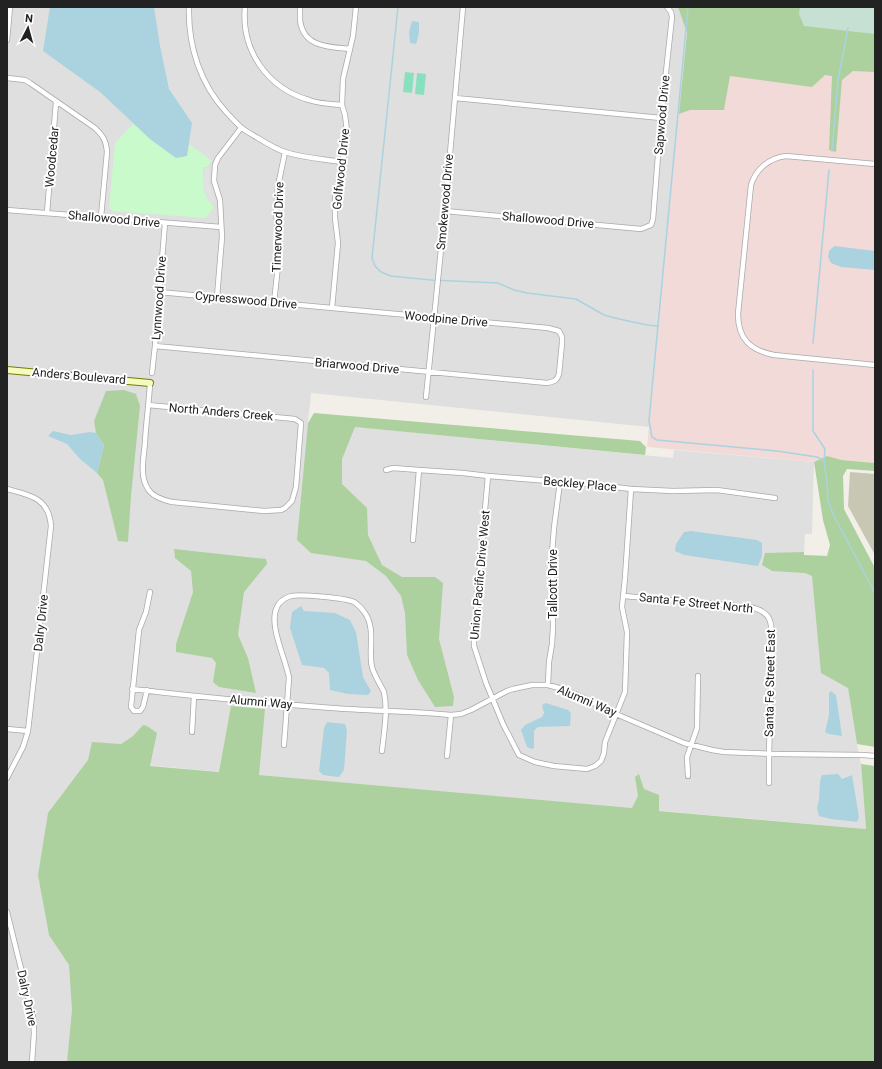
<svg xmlns="http://www.w3.org/2000/svg" width="882" height="1069" font-family="Roboto,sans-serif">
<style>
.residential{fill:#e0dfdf}
.commercial{fill:#f2dad9}
.construction{fill:#c7c7b4}
.forest{fill:#add19e}
.wetland{fill:#c6e0d4}
.park{fill:#c8facc}
.pitch{fill:#88e0be}
.parking{fill:#e2e2e2}
.water{fill:#aad3df}
.lines{fill:none;stroke-linecap:round;stroke-linejoin:round}
.stream{stroke:#aad3df;stroke-width:1.5}
.street-casing{stroke:#a9a9a9;stroke-width:6}
.secondary-casing{stroke:#707d05;stroke-width:8}
.street{stroke:#fff;stroke-width:4.5}
.secondary{stroke:#f7fabf;stroke-width:6}
.labels{text-anchor:middle;dominant-baseline:central;stroke-width:4;stroke-linejoin:round;paint-order:stroke}
.street-label{font-size:12px;fill:#222;stroke:#fff}
</style>
<rect width="100%" height="100%" fill="#f2efe9"/>
<!-- residential -->
<path class="residential" d="M 7,7 L 691,7 L 649,427 L 311,393 L 308,422 L 673,458 L 674,450 L 814,462 L 812,534 L 805,534 L 804,555 L 827,556 L 857,744 L 861,764 L 866,829 L 88,760 L 75,1062 L 7,1062 Z"/>
<!-- commercial -->
<path class="commercial" d="M 687,33 L 875,51 L 875,463 L 842,460 L 827,456 L 814,462 L 647,447 Z"/>
<!-- construction -->
<path class="construction" d="M 850,472 L 875,474 L 875,555 L 848,506 Z"/>
<!-- forest -->
<path class="forest" d="M 678,7 L 875,7 L 875,72 L 853,71 L 842,80 L 836,152 L 829,150 L 832,76 L 825,75 L 812,87 L 730,76 L 724,110 L 690,110 L 679,114 L 687,33 Z
M 124,390 L 136,394 L 140,406 L 131,496 L 128,542 L 118,541 L 103,480 L 97,473 L 104,445 L 96,433 L 94,421 L 106,391 Z
M 314,413 L 640,441 L 646,447 L 645,455 L 355,427 L 342,459 L 342,484 L 367,508 L 368,535 L 382,565 L 402,577 L 435,577 L 443,583 L 439,639 L 454,697 L 453,706 L 435,707 L 418,680 L 407,655 L 405,613 L 401,596 L 386,576 L 366,561 L 311,553 L 297,540 L 308,423 Z
M 827,456 L 842,460 L 875,463 L 875,471 L 847,469 L 843,476 L 844,509 L 875,568 L 875,747 L 857,744 L 848,688 L 821,673 L 812,576 L 805,573 L 772,571 L 762,565 L 765,553 L 804,552 L 804,555 L 827,556 L 830,545 L 823,520 L 814,462 Z
M 174,549 L 266,559 L 267,564 L 244,592 L 238,635 L 248,658 L 256,693 L 219,687 L 213,682 L 216,663 L 212,658 L 176,652 L 176,644 L 193,592 L 191,571 L 175,558 Z
M 231,706 L 265,709 L 259,775 L 632,808 L 638,796 L 635,777 L 639,774 L 644,789 L 659,795 L 659,811 L 866,829 L 861,764 L 875,766 L 875,1062 L 67,1062 L 72,1010 L 69,965 L 49,935 L 38,875 L 48,813 L 88,760 L 92,742 L 121,744 L 133,736 L 143,725 L 147,726 L 157,733 L 150,766 L 219,772 Z"/>
<!-- wetland -->
<path class="wetland" d="M 800,7 L 875,7 L 875,34 L 804,26 L 799,14 Z"/>
<!-- park -->
<path class="park" d="M 134,123 L 150,139 L 176,158 L 187,156 L 189,144 L 211,160 L 208,167 L 203,167 C 203,184 202,194 214,207 L 206,218 L 113,211 L 109,208 L 115,143 Z"/>
<!-- pitch -->
<path class="pitch" d="M 405,72 L 414,73 L 412,93 L 403,92 Z
M 417,73 L 426,74 L 424,95 L 415,94 Z"/>
<!-- parking -->
<path class="parking" d="M 204,168 L 210,168 L 209,183 L 216,201 L 211,202 L 203,185 Z"/>
<!-- water -->
<path class="water" d="M 50,7 L 154,7 L 160,46 L 169,89 L 192,123 L 187,156 L 176,158 L 150,139 L 100,92 L 43,51 Z
M 412,21 L 419,22 L 419,33 L 416,44 L 410,43 L 409,32 Z
M 834,246 L 875,251 L 875,270 L 841,267 L 831,263 L 828,257 L 829,251 Z
M 53,431 L 71,435 L 90,432 L 96,433 L 104,445 L 97,473 L 80,459 L 67,444 L 48,436 Z
M 691,531 L 757,540 L 762,543 L 762,556 L 758,566 L 684,555 L 675,551 L 676,544 L 684,532 Z
M 301,606 L 304,611 L 335,613 L 350,620 L 356,632 L 363,677 L 371,691 L 368,695 L 348,694 L 330,690 L 329,673 L 324,668 L 302,665 L 290,628 L 292,612 Z
M 831,691 L 836,695 L 842,736 L 829,734 L 825,732 L 829,715 L 829,693 Z
M 546,703 L 568,710 L 571,713 L 570,726 L 538,727 L 534,731 L 534,748 L 532,749 L 527,747 L 521,730 L 525,725 L 542,717 L 544,713 L 542,705 Z
M 327,722 L 345,724 L 347,730 L 344,770 L 339,777 L 323,775 L 319,771 L 324,728 Z
M 838,774 L 842,779 L 852,775 L 859,817 L 857,822 L 831,819 L 819,816 L 817,808 L 819,800 L 820,781 L 822,775 Z"/>
<g class="lines">
<!-- stream -->
<path class="stream" d="M 398,7 L 372,258 L 375,266 L 381,272 L 391,276 L 431,280 L 498,283 L 514,290 L 527,293 L 576,299 L 604,315 L 619,319 L 647,325 L 657,326
M 688,7 L 649,421 L 652,437 L 657,440 L 777,451 L 817,457 L 824,461 L 827,482 L 828,501 L 834,516 L 875,593
M 832,151 L 838,80 L 848,28
M 813,343 L 829,170
M 813,370 L 813,431 L 825,449 L 824,461"/>
<defs>
<path id="street" d="M 189,7 C 188,46 200,84 227,113 C 232,118 237,124 242,128 C 247,132 253,135 258,138 C 266,143 276,149 285,152 C 303,158 323,159 342,162
M 245,7 C 241,50 267,88 309,100 C 320,104 331,104 342,105
M 300,7 C 300,11 300,16 300,20 C 303,47 328,47 350,49
M 7,40 L 10,7
M 7,78 L 25,80 L 30,83 L 95,128 C 103,136 106,140 107,152 L 101,217
M 455,98 L 661,118
M 875,164 L 786,156 C 769,158 756,169 751,185 L 738,314 C 738,339 750,350 774,355 L 875,365
M 7,210 L 221,227
M 445,211 L 641,229 L 651,225 L 653,219 L 661,118 L 672,17 L 671,12 L 667,7
M 47,213 L 56,102
M 217,297 L 222,237 L 220,200 L 214,181 L 215,165 L 218,158 L 241,128
M 274,303 L 280,247 L 276,214 L 278,186 L 285,152
M 332,308 L 338,243 L 335,218 L 335,198 L 346,144 L 347,131 L 345,115 L 342,105 L 343,79 L 353,36 L 356,7
M 155,346 L 547,383 C 553,382 557,381 559,374 L 562,343 L 562,337 L 559,331 L 548,328 L 159,292
M 152,373 L 155,346 L 165,223
M 426,397 L 445,210 L 463,7
M 148,405 L 295,419 L 301,423 L 296,487 L 292,501 L 285,508 L 281,510 L 264,511 L 172,502 C 163,500 152,496 148,489 C 139,475 144,457 145,442 C 146,423 149,403 150,383
M 386,470 L 393,468 L 419,470 L 463,473 L 488,476 L 599,485 L 631,489 L 673,491 L 717,490 L 775,498
M 488,476 L 474,634 L 474,646 L 486,683 L 503,724 L 519,755 L 535,762 L 554,766 L 587,769 L 595,766 L 601,761 L 604,753 L 605,742 L 625,692 L 627,632 L 622,607 L 625,578 L 631,489
M 7,489 C 30,495 49,498 51,526 L 28,731 L 23,747 L 7,778
M 413,540 L 419,470
M 624,596 L 749,607 C 773,611 772,624 772,644 L 769,754 L 769,783
M 548,685 L 549,662 L 552,644 L 553,627 L 552,553 L 554,528 L 560,482
M 132,689 C 199,697 265,703 332,708 C 372,711 411,711 451,715 L 461,714 L 471,710 L 507,691 L 513,689 L 532,685 L 548,685 L 559,688 L 575,694 L 616,714 L 684,743 L 712,750 L 724,752 L 779,754 L 863,755 L 875,756
M 147,690 L 143,707 L 140,711 L 134,711 L 131,707 L 139,630 L 146,612 L 150,592
M 7,729 L 28,731
M 192,732 L 194,696
M 284,745 L 289,678 C 286,659 268,625 277,607 C 279,602 285,598 291,596 C 300,594 346,598 354,602 C 359,605 362,609 365,613 C 376,629 368,650 372,667 C 374,675 380,684 384,692 C 388,711 384,732 382,751
M 447,756 L 451,715
M 688,776 L 687,757 L 697,728 L 698,676
M 7,912 L 33,1017 L 34,1033 L 32,1062"/>
<path id="secondary" d="M 7,370 L 150,383"/>
</defs>
<!-- street casing -->
<use href="#street" class="street-casing"/>
<!-- secondary casing -->
<use href="#secondary" class="secondary-casing"/>
<!-- street -->
<use href="#street" class="street"/>
<!-- secondary -->
<use href="#secondary" class="secondary"/>
</g>
<g class="labels">
<!-- street labels -->
<g class="street-label">
<text transform="translate(662 115) rotate(-85)">Sapwood Drive</text>
<text transform="translate(52 157) rotate(-85)">Woodcedar</text>
<text transform="translate(341 169) rotate(-84)">Golfwood Drive</text>
<text transform="translate(445 202) rotate(-85)">Smokewood Drive</text>
<text transform="translate(114 219) rotate(5)">Shallowood Drive</text>
<text transform="translate(548 220) rotate(5)">Shallowood Drive</text>
<text transform="translate(278 227) rotate(-88)">Timerwood Drive</text>
<text transform="translate(159 298) rotate(-86)">Lynnwood Drive</text>
<text transform="translate(246 300) rotate(5)">Cypresswood Drive</text>
<text transform="translate(446 319) rotate(5)">Woodpine Drive</text>
<text transform="translate(357 366) rotate(5)">Briarwood Drive</text>
<text transform="translate(79 376) rotate(5)">Anders Boulevard</text>
<text transform="translate(221 412) rotate(5)">North Anders Creek</text>
<text transform="translate(580 484) rotate(5)">Beckley Place</text>
<text transform="translate(480 575) rotate(-85)">Union Pacific Drive West</text>
<text transform="translate(553 584) rotate(-90)">Tallcott Drive</text>
<text transform="translate(696 603) rotate(6)">Santa Fe Street North</text>
<text transform="translate(41 623) rotate(-84)">Dalry Drive</text>
<text transform="translate(770 683) rotate(-89)">Santa Fe Street East</text>
<text transform="translate(587 701) rotate(23)">Alumni Way</text>
<text transform="translate(261 702) rotate(5)">Alumni Way</text>
<text transform="translate(27 998) rotate(78)">Dalry Drive</text>
</g>
</g>
<!-- border -->
<rect width="882" height="1069" fill="none" stroke="#222222" stroke-width="16"/>
<!-- north arrow -->
<g transform="translate(28 28) rotate(6)" stroke="#ffffff" stroke-width="3" paint-order="stroke">
<path d="M0-3L7 15L0 10L-7 15Z" fill="#222222"/>
<text y="-6" font-size="11" font-weight="bold" text-anchor="middle" fill="#222222">N</text>
</g>
</svg>
